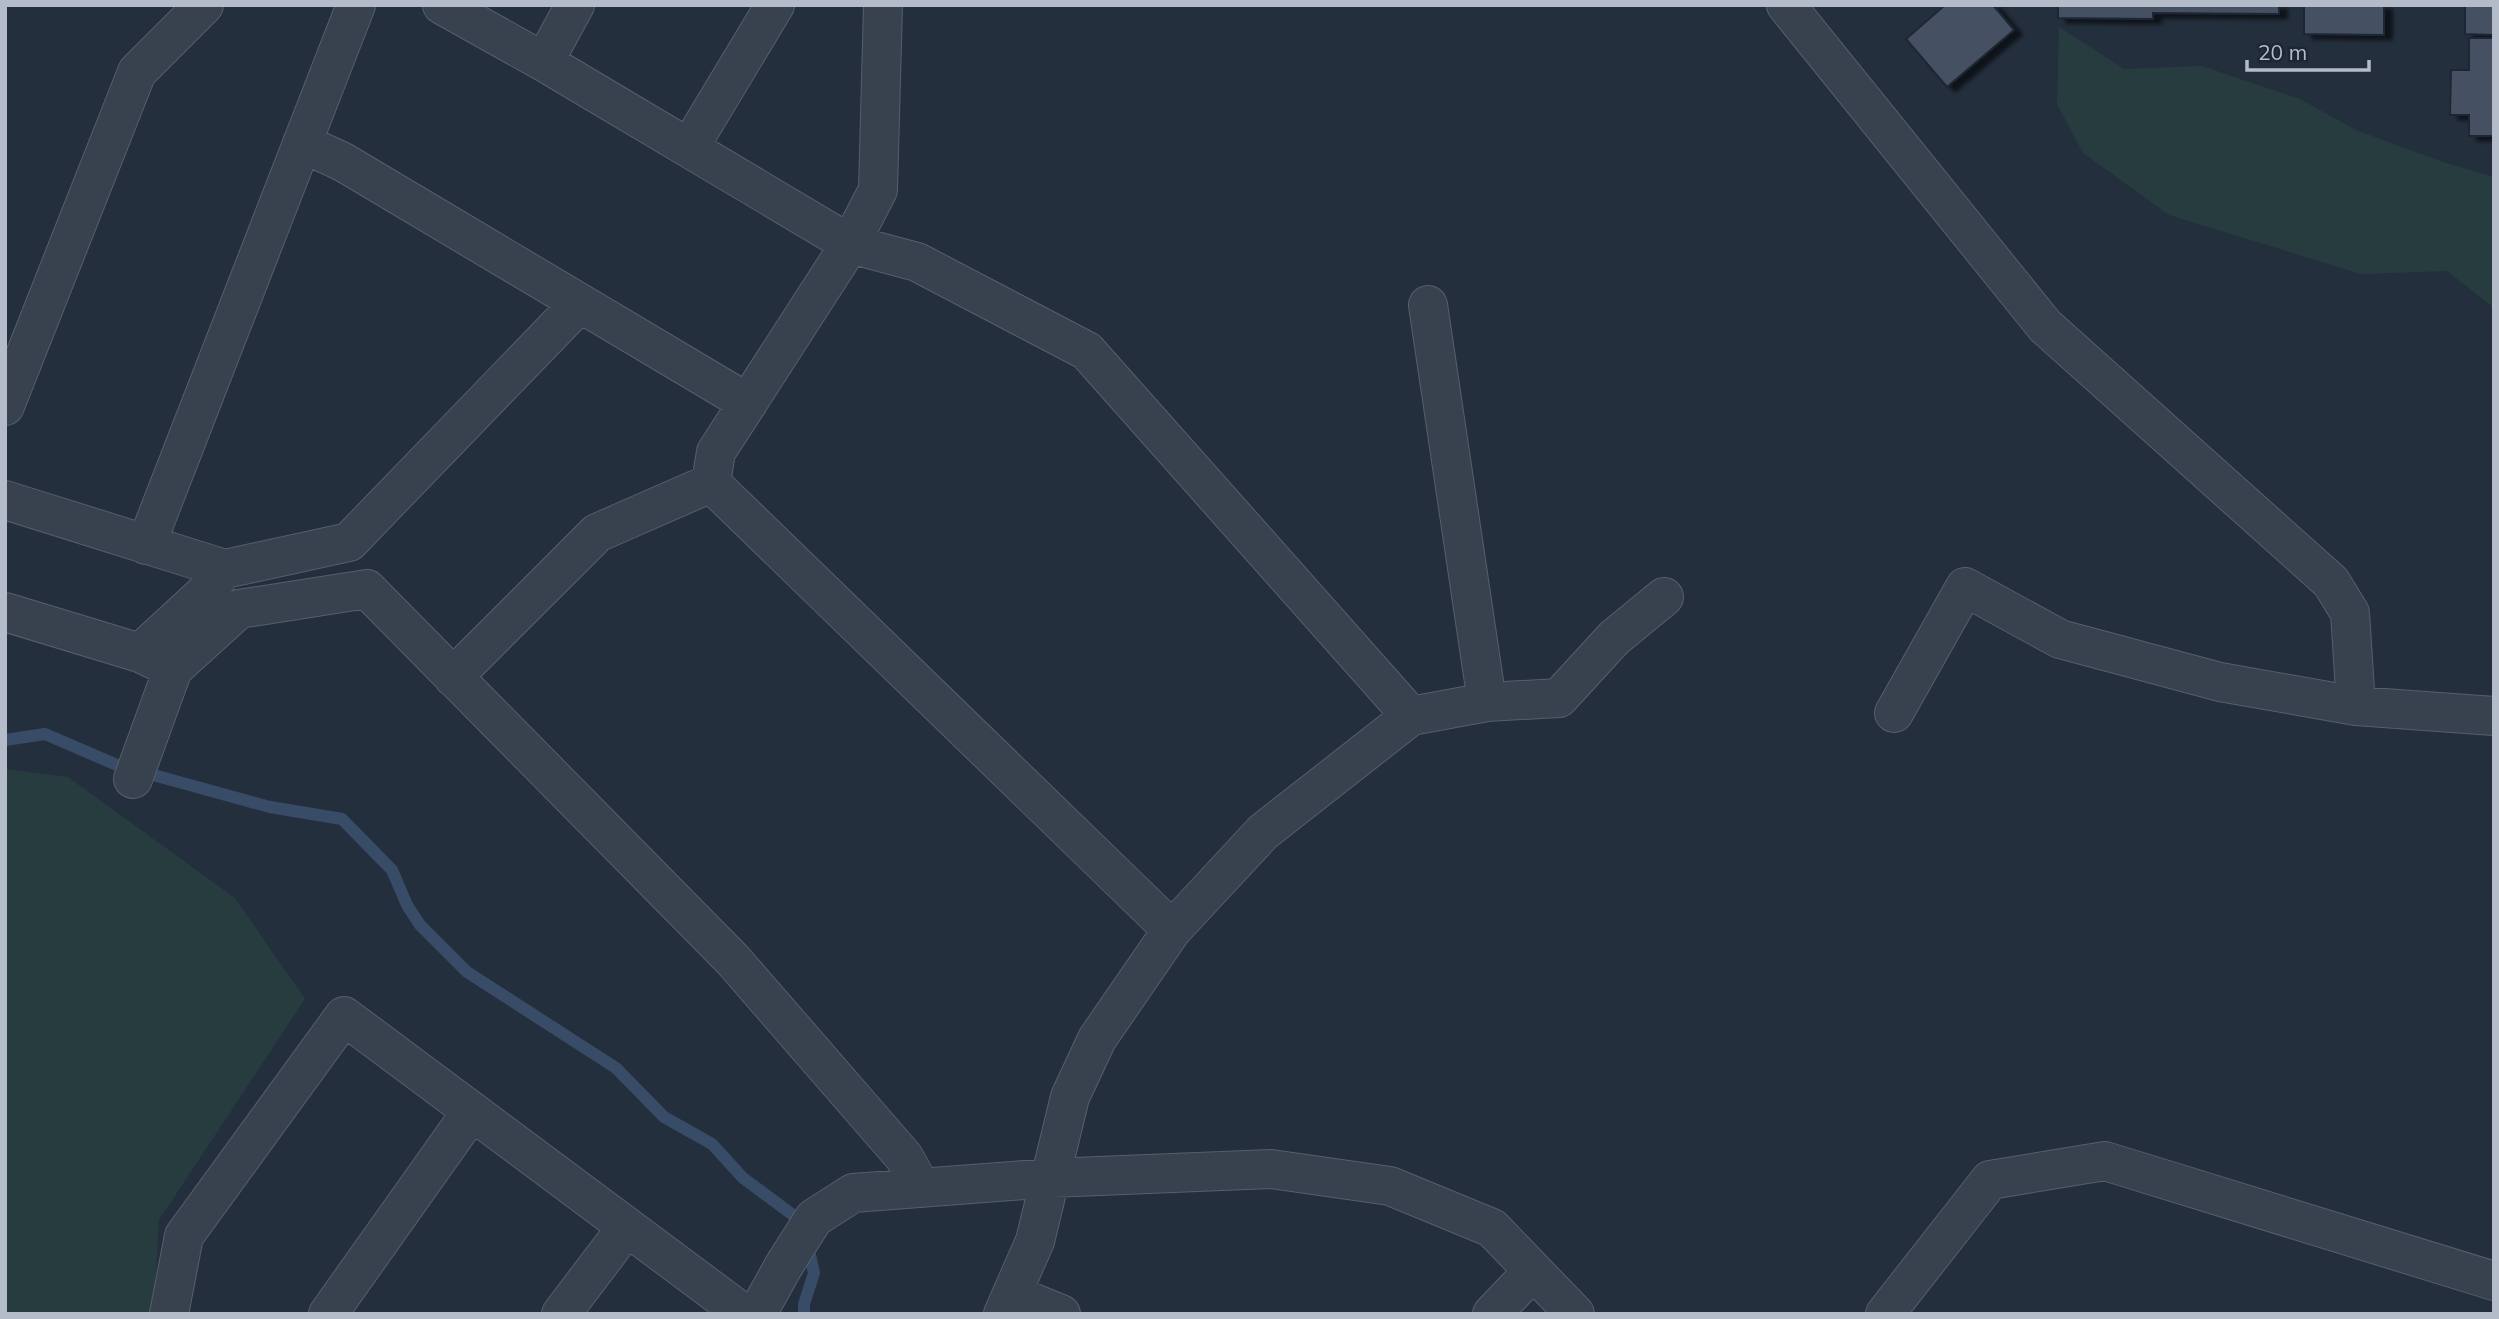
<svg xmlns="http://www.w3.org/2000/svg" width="2499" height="1319" font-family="Mulish,sans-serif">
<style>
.green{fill:#263c3f}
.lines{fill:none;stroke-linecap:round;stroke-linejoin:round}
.stream{stroke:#394c67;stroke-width:12}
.building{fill:#455162;stroke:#1f2835;stroke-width:2;filter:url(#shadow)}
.minor-casing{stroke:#565f6c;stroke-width:40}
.minor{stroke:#38414e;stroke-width:38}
</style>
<defs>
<filter id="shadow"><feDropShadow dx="8" dy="4.5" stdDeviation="2" flood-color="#0009"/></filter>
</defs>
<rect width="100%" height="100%" fill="#242f3e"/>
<!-- green -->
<path class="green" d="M 2059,27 L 2124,69 L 2202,66 L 2300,99 L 2356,130 L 2443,162 L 2494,177 L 2494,308 L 2447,271 L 2361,274 L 2169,215 L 2083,153 L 2057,104 Z
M 5,769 L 68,777 L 235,898 L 305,999 L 159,1220 L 154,1314 L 5,1314 Z"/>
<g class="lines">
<!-- stream -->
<path class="stream" d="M 5,740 L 45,734 L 117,765 L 270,807 L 342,819 L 392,870 L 407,905 L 420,925 L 467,972 L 616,1068 L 664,1117 L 712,1144 L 743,1178 L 797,1218
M 804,1314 L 804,1304 L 814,1273 L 810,1255"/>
</g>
<!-- building -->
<path class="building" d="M 1945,5 L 1993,5 L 2014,30 L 1947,87 L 1906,39 Z
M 2058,5 L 2279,5 L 2279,14 L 2153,13 L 2153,19 L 2058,18 Z
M 2304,5 L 2384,5 L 2384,35 L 2304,34 Z
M 2465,5 L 2494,5 L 2494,35 L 2465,34 Z
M 2469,38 L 2494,38 L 2494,136 L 2469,136 L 2469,115 L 2450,115 L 2451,70 L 2469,70 Z"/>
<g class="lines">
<defs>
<path id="minor" d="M 442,5 L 544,62 L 850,244 L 917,262 L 1087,351 L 1411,716
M 883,5 L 878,190 L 850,244 L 716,452 L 711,483 L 1172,930
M 1786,5 L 2045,326 L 2331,582 L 2350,613 L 2356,706
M 544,62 L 575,5
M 302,143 L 343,162 L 748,403
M 689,148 L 775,5
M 1428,305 L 1487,702
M 5,406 L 137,72 L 204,5
M 5,500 L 225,569 L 349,542 L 580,303
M 146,545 L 356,5
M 5,612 L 140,653 L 204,594 L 225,569
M 140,653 L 173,669 L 239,609 L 367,589 L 733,960 L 904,1157 L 921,1188
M 453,677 L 597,533 L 711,483
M 1894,713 L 1965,587 L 2060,639 L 2220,682 L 2356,706 L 2494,716
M 133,779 L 173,669
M 1012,1294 L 1061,1314
M 169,1314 L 184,1236 L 344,1016 L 744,1314
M 328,1314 L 472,1111
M 561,1314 L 627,1227
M 757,1314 L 783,1267 L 814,1218 L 853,1193 L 1050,1178 L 1271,1169 L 1390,1186 L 1492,1228 L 1575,1314
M 1003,1314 L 1035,1241 L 1070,1097 L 1097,1039 L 1172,930 L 1263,832 L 1411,716 L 1487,702 L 1559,698 L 1614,638 L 1664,597
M 1492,1314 L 1533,1271
M 1885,1314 L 1990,1180 L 2105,1161 L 2494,1281"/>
</defs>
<!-- minor casing -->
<use href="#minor" class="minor-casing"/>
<!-- minor -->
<use href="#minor" class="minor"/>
</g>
<!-- border -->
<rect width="2499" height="1319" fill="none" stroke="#b4bcc9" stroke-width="14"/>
<!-- scale -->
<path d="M2247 60v10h122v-10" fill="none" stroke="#b4bcc9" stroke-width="3.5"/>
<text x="2258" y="60" font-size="21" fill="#b4bcc9" stroke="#1d2633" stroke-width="5" paint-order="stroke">20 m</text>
</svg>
